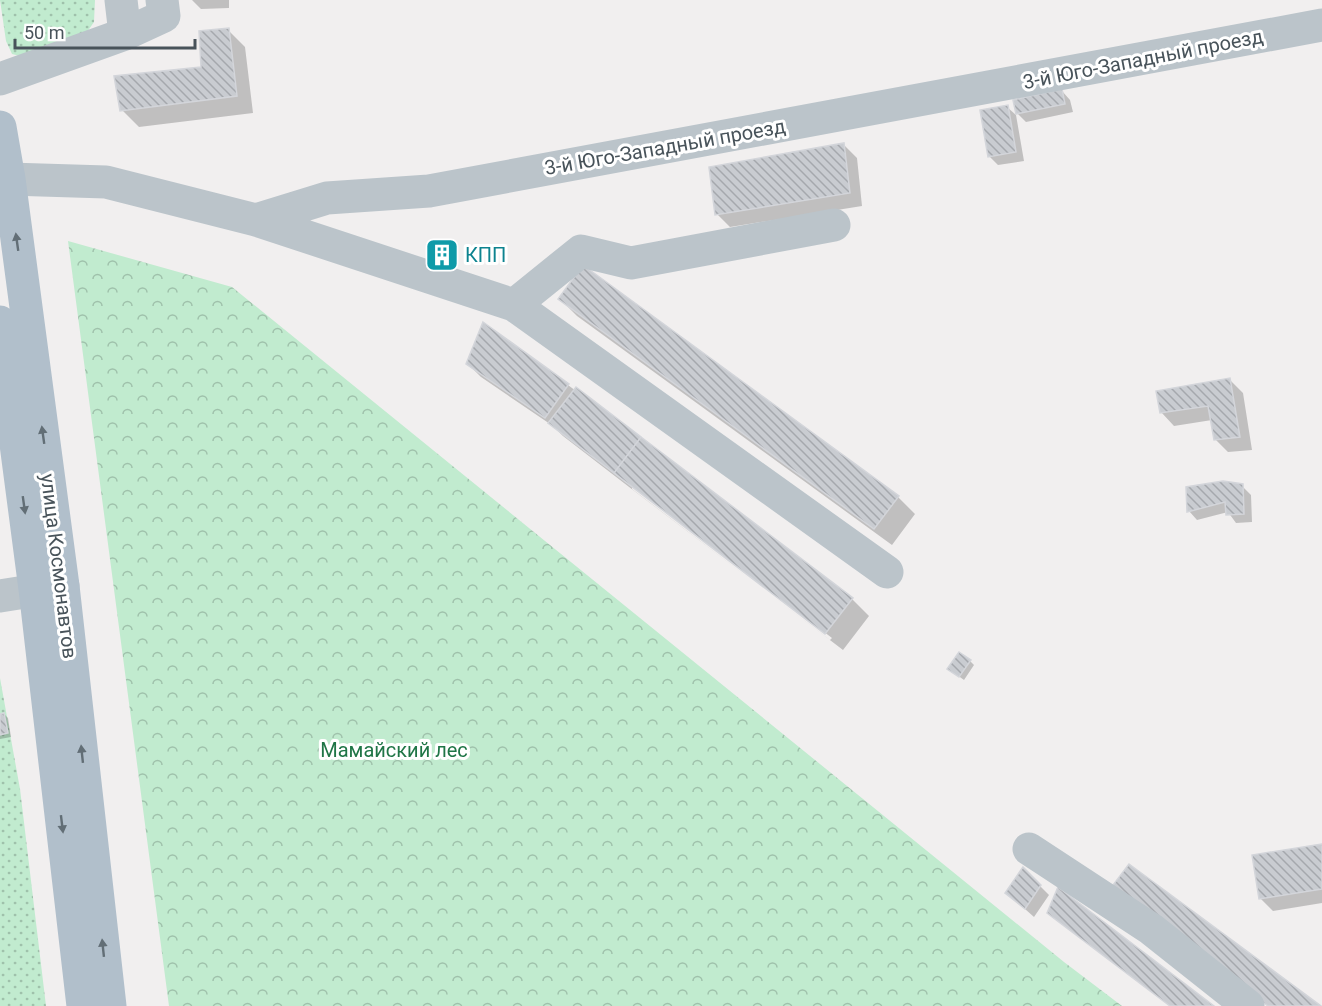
<svg xmlns="http://www.w3.org/2000/svg" width="1322" height="1006" font-family="Roboto,sans-serif">
<style>
.grass{fill:url(#grass-dots)}
.forest{fill:url(#forest-crowns)}
.shadow{fill:#0003;fill-rule:evenodd}
.building{fill:url(#building-back-hatch);stroke:#d3d5da;stroke-width:1.5}
.lines{fill:none;stroke-linecap:round;stroke-linejoin:round}
.minor{stroke:#bbc4ca;stroke-width:33}
.major{stroke:#b1bfcb;stroke-width:33}
.oneway{fill:#626e76}
.labels{text-anchor:middle;dominant-baseline:central;stroke-width:6;stroke-linejoin:round;paint-order:stroke}
.street-label{font-size:20px;fill:#48535a;stroke:#fff}
.culture-label{font-size:20px;fill:#0d838f;stroke:#fff;text-anchor:start}
.park-label{font-size:20px;fill:#1f7546;stroke:#fff}
</style>
<defs>
<pattern id="grass-dots" width="8" height="8" patternUnits="userSpaceOnUse" patternTransform="scale(1.5)"><rect width="8" height="8" fill="#c1ebcf"/><path d="M2 2h.1M6 6h.1" fill="none" stroke="#9fc1ab" stroke-width="1.8" stroke-linecap="round"/></pattern>
<pattern id="forest-crowns" width="20" height="18" patternUnits="userSpaceOnUse" patternTransform="scale(1.5)"><rect width="20" height="18" fill="#c1ebcf"/><path d="M2 6a3 3 0 1 1 6 0M12 15a3 3 0 1 1 6 0" fill="none" stroke="#9fc1ab"/></pattern>
<pattern id="building-back-hatch" width="6" height="6" patternUnits="userSpaceOnUse" patternTransform="scale(1.5)"><rect width="6" height="6" fill="#c9ccd1"/><path d="M-1 5l2 2M0 0l6 6M5-1l2 2" fill="none" stroke="#a5a8ad"/></pattern>
</defs>
<rect width="100%" height="100%" fill="#f1efef"/>
<!-- grass -->
<path class="grass" d="M 0,0 L 95,0 L 94,22 L 85,35 L 20,56 L 12,54 L 6,41 Z
M 0,678 L 20,789 L 46,1006 L 0,1006 Z"/>
<!-- forest -->
<path class="forest" d="M 68,241 L 232,287 L 1064,962 L 1122,1006 L 169,1006 Z"/>
<!-- shadow -->
<path class="shadow" d="M 192,0 L 229,0 L 229,8 L 201,9 Z
M 228,30 L 245,47 L 253,113 L 139,127 L 122,110 L 203,68 Z
M 1062,91 L 1070,100 L 1073,112 L 1026,122 L 1017,113 Z
M 1007,107 L 1016,115 L 1024,161 L 998,165 L 989,156 Z
M 844,145 L 857,158 L 862,206 L 730,227 L 717,214 Z
M 451,247 L 455,251 L 452,270 L 437,267 Z
M 560,299 L 898,497 L 915,514 L 892,545 L 577,316 Z
M 468,364 L 568,385 L 852,599 L 869,616 L 843,650 L 633,490 L 563,436 L 553,426 L 481,377 ZM 632,485 L 832,638 L 830,640 L 632,489 Z
M 1230,380 L 1243,393 L 1252,450 L 1228,452 L 1215,439 L 1212,420 L 1174,426 L 1161,412 Z
M 1242,486 L 1251,495 L 1252,522 L 1236,523 L 1228,512 L 1197,520 L 1189,511 Z
M 970,661 L 974,665 L 964,680 L 953,672 Z
M 4,714 L 8,718 L 11,737 L 0,739 L 0,715 Z
M 1322,846 L 1322,903 L 1273,911 L 1260,898 Z
M 1023,869 L 1049,895 L 1034,917 L 1016,901 Z"/>
<!-- building -->
<path class="building" d="M 229,28 L 237,96 L 120,111 L 114,76 L 201,67 L 199,31 Z
M 1062,89 L 1065,104 L 1016,114 L 1013,100 Z
M 1008,105 L 1016,152 L 988,157 L 980,110 Z
M 844,143 L 850,193 L 715,215 L 709,167 Z
M 435,243 L 452,246 L 449,267 L 431,264 Z
M 583,265 L 899,496 L 874,529 L 558,299 Z
M 483,322 L 569,384 L 545,418 L 466,364 Z
M 1230,378 L 1240,437 L 1214,440 L 1208,406 L 1160,413 L 1156,391 Z
M 576,387 L 641,437 L 614,473 L 548,423 Z
M 641,437 L 853,598 L 825,634 L 614,473 Z
M 1223,481 L 1243,484 L 1244,514 L 1226,515 L 1225,502 L 1187,512 L 1186,487 Z
M 959,652 L 971,660 L 959,677 L 947,669 Z
M 4,713 L 8,733 L 0,735 L 0,714 Z
M 1322,844 L 1322,889 L 1259,899 L 1252,855 Z
M 1129,864 L 1321,1006 L 1268,1006 L 1110,889 Z
M 1023,867 L 1041,885 L 1025,909 L 1005,893 Z
M 1058,887 L 1214,1006 L 1170,1006 L 1047,913 Z"/>
<g class="lines">
<!-- minor -->
<path class="minor" d="M 125,34 L 164,16 L 162,0
M 0,79 L 125,34 L 121,0
M 9,179 L 106,182 L 256,220 L 327,198 L 429,191 L 1322,25
M 256,220 L 514,305 L 887,572
M 514,305 L 581,251 L 631,263 L 834,225
M 0,596 L 63,586
M 1029,849 L 1151,929 L 1248,1006"/>
<!-- major -->
<path class="major" d="M 0,127 L 9,179 L 63,586 L 110,1006
M 0,322 L 35,589 L 83,1006"/>
</g>
<!-- one-way arrows -->
<defs><path id="oneway-solid" d="M-6-.8H1V-3.2L6.5 0L1 3.2V.8H-6Z" transform="scale(1.5)"/></defs>
<g class="oneway">
<use href="#oneway-solid" transform="translate(17 242) rotate(-98)"/>
<use href="#oneway-solid" transform="translate(43 435) rotate(-98)"/>
<use href="#oneway-solid" transform="translate(24 505) rotate(82)"/>
<use href="#oneway-solid" transform="translate(82 754) rotate(-96)"/>
<use href="#oneway-solid" transform="translate(62 824) rotate(83)"/>
<use href="#oneway-solid" transform="translate(103 948) rotate(-96)"/>
</g>
<!-- icons -->
<defs>
<symbol id="building-square" viewBox="-11 -11 22 22"><rect x="-9" y="-9" width="18" height="18" rx="4" fill="#0f9aa8" stroke="#fff"/><path d="M-4-6H4V6H1V3H-1V6H-4ZM-2.5-4.3h1.7v1.8h-1.7ZM.8-4.3h1.7v1.8H.8ZM-2.5-1h1.7V.8h-1.7ZM.8-1h1.7V.8H.8Z" fill="#fff"/></symbol>
</defs>
<g fill-rule="evenodd">
<use href="#building-square" x="423" y="236" width="38" height="38"/>
</g>
<g class="labels">
<!-- street labels -->
<g class="street-label">
<text transform="translate(1143 59) rotate(-11)">3-й Юго-Западный проезд</text>
<text transform="translate(665 147) rotate(-10)">3-й Юго-Западный проезд</text>
<text transform="translate(59 566) rotate(83)">улица Космонавтов</text>
</g>
<!-- culture labels -->
<g class="culture-label">
<text x="465" y="255">КПП</text>
</g>
<!-- park labels -->
<g class="park-label">
<text x="394" y="750">Мамайский лес</text>
</g>
</g>
<!-- scale -->
<path d="M15 39v9h180v-9" fill="none" stroke="#48535a" stroke-width="3"/>
<text x="24" y="39" font-size="18" fill="#48535a" stroke="#ffffff" stroke-width="4.5" paint-order="stroke">50 m</text>
</svg>
